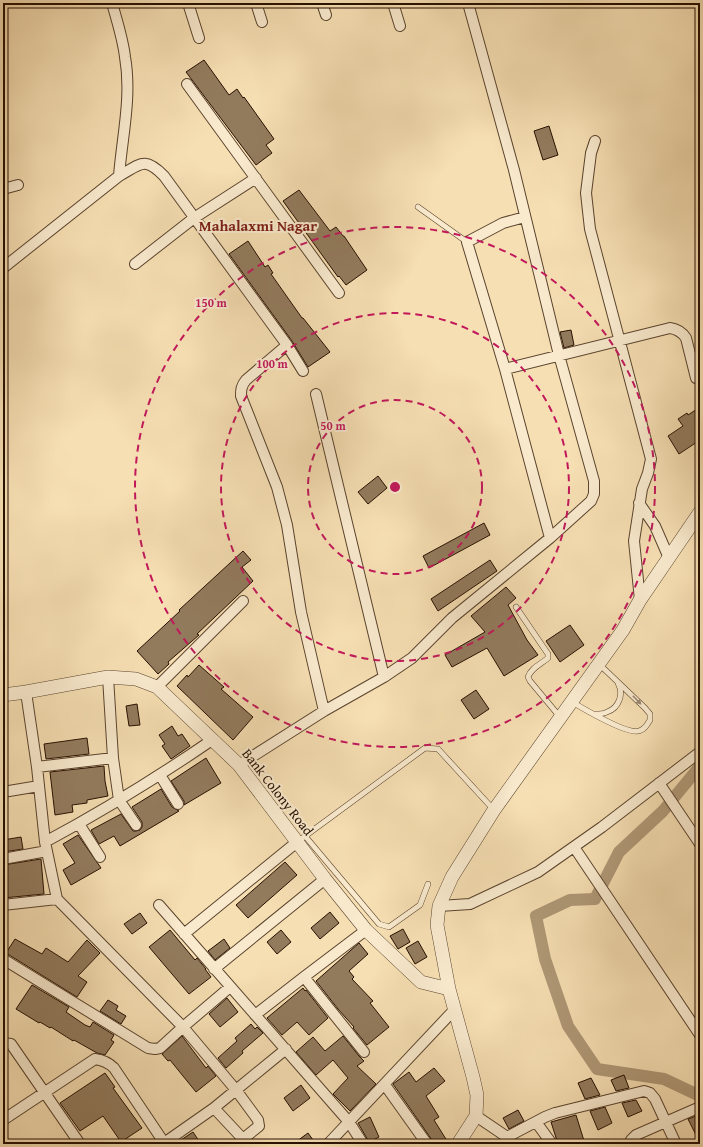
<svg xmlns="http://www.w3.org/2000/svg" width="703" height="1147" font-family="'Gentium Book Plus',serif">
<style>
.lines{fill:none;stroke-linecap:round;stroke-linejoin:round}
.canal{stroke:#af9876;stroke-width:12}
.building{fill:#927b5d;stroke:#260f00}
.service-casing{stroke:#5a432d;stroke-width:6}
.minor-casing{stroke:#5a432d;stroke-width:12}
.tertiary-casing{stroke:#5a432d;stroke-width:14}
.service{stroke:#f9eace;stroke-width:5}
.minor{stroke:#f9eace;stroke-width:10}
.tertiary{stroke:#f9eace;stroke-width:13}
.oneway{fill:#9a8771}
.ring{fill:none;stroke:#c2185b;stroke-width:2;stroke-dasharray:7 5}
.labels{text-anchor:middle;dominant-baseline:central;stroke-width:4;stroke-linejoin:round;paint-order:stroke}
.street-label{font-size:14px;fill:#260f00;stroke:#f9eace}
.neighbourhood-label{font-size:15px;font-weight:bold;fill:#7a1f14;stroke:#f9eace}
.centre{fill:#c2185b;stroke:#f9eace;stroke-width:2}
.ring-label{font-size:12px;text-anchor:middle;font-weight:bold;fill:#c2185b;stroke:#f9eace;stroke-width:4;stroke-linejoin:round;paint-order:stroke}
</style>
<rect width="100%" height="100%" fill="#f6dfb3"/>
<filter id="stains"><feTurbulence type="fractalNoise" baseFrequency=".005" numOctaves="4"/><feColorMatrix values="0 0 0 0 .2 0 0 0 0 .09 0 0 0 0 .02 0 0 0 .5 -.17"/></filter>
<radialGradient id="worn" r=".72"><stop offset=".6" stop-color="#630" stop-opacity="0"/><stop offset="1" stop-color="#630" stop-opacity=".3"/></radialGradient>
<g class="lines">
<!-- canal -->
<path class="canal" d="M 700,766 L 663,811 L 619,852 L 595,899 L 570,900 L 536,916 L 545,959 L 568,1026 L 597,1069 L 664,1079 L 700,1096"/>
</g>
<!-- building -->
<path class="building" d="M 204,60 L 229,95 L 237,89 L 243,98 L 244,97 L 274,139 L 266,145 L 272,153 L 256,165 L 186,72 Z
M 549,126 L 558,155 L 543,160 L 534,131 Z
M 299,190 L 330,231 L 336,227 L 343,236 L 344,236 L 367,270 L 346,285 L 339,276 L 338,277 L 283,201 Z
M 248,241 L 265,267 L 268,265 L 273,273 L 271,274 L 302,318 L 303,318 L 330,352 L 308,367 L 292,341 L 229,254 Z
M 571,330 L 574,345 L 564,348 L 560,332 Z
M 700,407 L 700,440 L 679,454 L 668,436 L 683,426 L 678,419 L 687,413 L 688,415 Z
M 378,476 L 387,488 L 368,504 L 358,492 Z
M 484,523 L 490,535 L 429,568 L 423,556 Z
M 243,551 L 251,560 L 242,567 L 253,581 L 197,634 L 199,635 L 168,662 L 169,664 L 158,674 L 137,651 L 180,611 L 179,610 Z
M 490,560 L 497,571 L 438,611 L 431,599 Z
M 506,587 L 516,598 L 508,605 L 527,640 L 538,655 L 504,676 L 487,648 L 452,667 L 445,655 L 485,632 L 471,616 Z
M 570,625 L 584,645 L 560,662 L 546,641 Z
M 199,665 L 224,687 L 221,689 L 253,717 L 233,740 L 177,686 L 187,675 L 188,677 Z
M 476,690 L 489,709 L 474,719 L 461,700 Z
M 137,704 L 140,725 L 129,726 L 126,706 Z
M 172,726 L 178,736 L 182,734 L 190,746 L 171,759 L 162,746 L 165,744 L 159,735 Z
M 87,738 L 89,754 L 46,759 L 44,744 Z
M 206,758 L 221,783 L 184,805 L 184,801 L 171,781 Z
M 104,766 L 105,781 L 108,796 L 87,800 L 87,803 L 72,805 L 73,812 L 55,815 L 50,772 Z
M 161,789 L 172,807 L 179,811 L 120,846 L 114,836 L 99,844 L 91,830 L 121,814 L 133,831 L 136,831 L 140,830 L 142,827 L 142,822 L 132,807 Z
M 78,835 L 101,868 L 71,885 L 63,870 L 75,863 L 63,844 Z
M 21,837 L 23,849 L 3,852 L 3,840 Z
M 41,859 L 44,894 L 3,898 L 3,865 Z
M 285,862 L 297,875 L 248,918 L 236,905 Z
M 330,912 L 339,923 L 320,939 L 311,928 Z
M 140,913 L 147,923 L 132,934 L 124,924 Z
M 403,929 L 410,942 L 398,949 L 390,936 Z
M 170,930 L 195,960 L 197,958 L 206,969 L 205,969 L 211,977 L 189,994 L 149,947 Z
M 281,930 L 291,942 L 277,954 L 267,942 Z
M 15,939 L 42,954 L 46,948 L 68,962 L 87,940 L 100,953 L 78,976 L 87,982 L 77,997 L 6,953 Z
M 224,939 L 230,948 L 215,960 L 208,951 Z
M 418,941 L 427,957 L 415,964 L 406,948 Z
M 359,943 L 368,954 L 349,971 L 354,977 L 352,979 L 373,1001 L 370,1003 L 389,1027 L 367,1045 L 353,1028 L 354,1027 L 338,1009 L 316,981 Z
M 32,985 L 69,1007 L 66,1012 L 85,1025 L 90,1027 L 93,1022 L 114,1035 L 111,1040 L 114,1042 L 105,1055 L 97,1053 L 74,1040 L 73,1041 L 51,1027 L 50,1028 L 40,1022 L 39,1023 L 16,1009 Z
M 303,988 L 305,991 L 306,990 L 328,1018 L 309,1035 L 297,1022 L 282,1035 L 267,1018 Z
M 227,998 L 238,1012 L 220,1027 L 209,1014 Z
M 108,1000 L 118,1006 L 116,1010 L 126,1016 L 121,1024 L 100,1011 Z
M 251,1024 L 255,1029 L 257,1027 L 263,1033 L 242,1051 L 243,1053 L 226,1068 L 218,1058 L 237,1041 L 235,1038 Z
M 182,1036 L 206,1068 L 208,1066 L 216,1076 L 196,1092 L 170,1060 L 168,1061 L 162,1054 Z
M 343,1036 L 359,1056 L 364,1061 L 357,1066 L 376,1084 L 350,1111 L 333,1094 L 348,1078 L 333,1060 L 316,1075 L 296,1052 L 313,1037 L 325,1051 Z
M 434,1068 L 445,1081 L 426,1096 L 439,1117 L 434,1120 L 449,1144 L 433,1144 L 432,1140 L 393,1084 L 409,1072 L 416,1082 Z
M 105,1073 L 115,1087 L 113,1088 L 142,1128 L 121,1142 L 103,1116 L 80,1131 L 60,1103 Z
M 624,1075 L 629,1088 L 616,1091 L 611,1080 Z
M 591,1078 L 600,1095 L 585,1099 L 578,1083 Z
M 301,1085 L 310,1098 L 293,1111 L 284,1098 Z
M 636,1100 L 642,1111 L 628,1117 L 622,1103 Z
M 605,1107 L 612,1123 L 598,1130 L 590,1111 Z
M 518,1110 L 524,1121 L 509,1129 L 503,1118 Z
M 576,1115 L 585,1144 L 558,1144 L 551,1122 Z
M 699,1115 L 700,1117 L 700,1143 L 688,1119 Z
M 370,1117 L 379,1137 L 369,1142 L 358,1123 Z
M 193,1132 L 201,1144 L 175,1144 Z
M 308,1133 L 316,1144 L 293,1144 Z"/>
<g class="lines">
<defs>
<path id="service" d="M 418,207 L 467,242
M 516,607 L 548,654 L 548,658 C 541,664 531,668 528,677 L 530,681 L 560,717
M 572,702 C 584,709 627,735 639,731 C 645,729 647,725 650,720 L 650,714 L 645,708 L 599,664
M 595,714 C 599,714 604,714 607,712 C 619,708 624,694 618,683
M 305,836 L 379,924 L 389,927 L 420,905 L 428,884
M 297,842 L 425,748 L 438,749 L 494,810"/>
<path id="minor" d="M 112,3 C 117,21 123,39 125,57 C 132,97 122,137 119,176
M 188,3 L 199,38
M 256,3 L 262,22
M 322,3 L 326,15
M 393,3 L 400,26
M 187,84 L 339,293
M 595,141 L 591,153 L 586,193 L 590,229 L 651,459 L 648,473 L 642,489 L 634,541 L 640,600
M 3,189 L 18,185
M 525,217 L 503,223 L 467,242 L 505,369 L 550,538
M 135,264 L 194,218 L 256,178
M 3,268 L 119,176 C 141,164 144,156 164,176 L 287,345 L 246,380 C 241,386 241,390 241,396 L 277,487 L 287,525 L 301,612 L 324,711
M 287,345 L 303,371
M 505,369 L 670,328 C 677,329 682,332 686,338 L 696,378
M 316,394 L 384,677
M 639,503 L 655,526 L 669,558
M 108,677 L 113,758 L 119,800 L 136,825
M 157,687 L 243,601
M 239,765 L 324,711 L 384,677 L 412,658 L 452,618 L 550,538 L 591,501 L 594,494 L 594,481 L 559,355 L 514,170 L 468,3
M 37,767 L 113,758
M 160,775 L 178,804
M 659,783 L 700,844
M 3,792 L 39,786
M 79,824 L 100,857
M 45,842 C 103,811 158,777 212,740
M 574,847 L 700,1035
M 3,859 L 47,851
M 3,905 L 57,899
M 159,905 L 349,1122 L 363,1144
M 439,906 L 470,904 L 538,872 L 602,827 L 700,752
M 184,934 L 297,842
M 3,959 L 148,1048 L 155,1049 L 160,1048 L 183,1027 L 57,899 L 45,842 L 37,767 L 26,692
M 214,969 L 325,879
M 304,977 L 364,1052
M 230,987 L 183,1027 L 236,1090 L 258,1120 L 259,1126 L 243,1139
M 255,1015 L 304,977 L 366,930
M 3,1043 L 11,1044 L 80,1144
M 385,1085 L 427,1144
M 214,1108 L 286,1049
M 476,1116 L 507,1137 L 513,1144
M 3,1120 L 95,1059 C 103,1060 108,1062 114,1068 L 165,1144
M 536,1122 L 552,1144
M 507,1137 L 545,1117 L 555,1113 L 644,1091 L 650,1093 L 655,1099 L 676,1144
M 164,1143 L 214,1108 L 243,1139 L 245,1144
M 328,1144 L 454,1010
M 631,1144 L 631,1140 L 636,1135 L 700,1107"/>
<path id="tertiary" d="M 3,695 L 26,692 L 108,677 L 136,679 L 157,687 L 239,765 L 325,879 L 366,930 L 421,982 L 449,989
M 458,1144 L 476,1116 L 477,1095 L 473,1077 L 449,989 L 437,925 L 439,906 L 452,877 L 494,810 L 623,630 L 640,600 L 700,512"/>
</defs>
<!-- service casing -->
<use href="#service" class="service-casing"/>
<!-- minor casing -->
<use href="#minor" class="minor-casing"/>
<!-- tertiary casing -->
<use href="#tertiary" class="tertiary-casing"/>
<!-- service -->
<use href="#service" class="service"/>
<!-- minor -->
<use href="#minor" class="minor"/>
<!-- tertiary -->
<use href="#tertiary" class="tertiary"/>
</g>
<!-- one-way arrows -->
<defs><path id="oneway-solid" d="M-6-.8H1V-3.2L6.5 0L1 3.2V.8H-6Z"/></defs>
<use class="oneway" href="#oneway-solid" transform="translate(637 700) rotate(46)"/>
<!-- distance rings -->
<g class="ring">
<circle cx="395" cy="487" r="87"/>
<circle cx="395" cy="487" r="174"/>
<circle cx="395" cy="487" r="260"/>
</g>
<g class="labels">
<!-- street labels -->
<g class="street-label">
<text transform="translate(278 792) rotate(52)">Bank Colony Road</text>
</g>
<!-- neighbourhood labels -->
<g class="neighbourhood-label">
<text x="258" y="225">Mahalaxmi Nagar</text>
</g>
</g>
<circle cx="395" cy="487" r="6" class="centre"/>
<g class="ring-label">
<text x="211" y="307">150 m</text>
<text x="272" y="368">100 m</text>
<text x="333" y="430">50 m</text>
</g>
<!-- margin -->
<rect width="703" height="1147" fill="none" stroke="#f6dfb3" stroke-width="16"/>
<rect x="4" y="4" width="695" height="1139" fill="none" stroke="#260f00" stroke-width="2"/>
<rect x="8" y="8" width="687" height="1131" fill="none" stroke="#260f00"/>
<rect width="100%" height="100%" filter="url(#stains)"/>
<rect width="100%" height="100%" fill="url(#worn)"/>
</svg>
